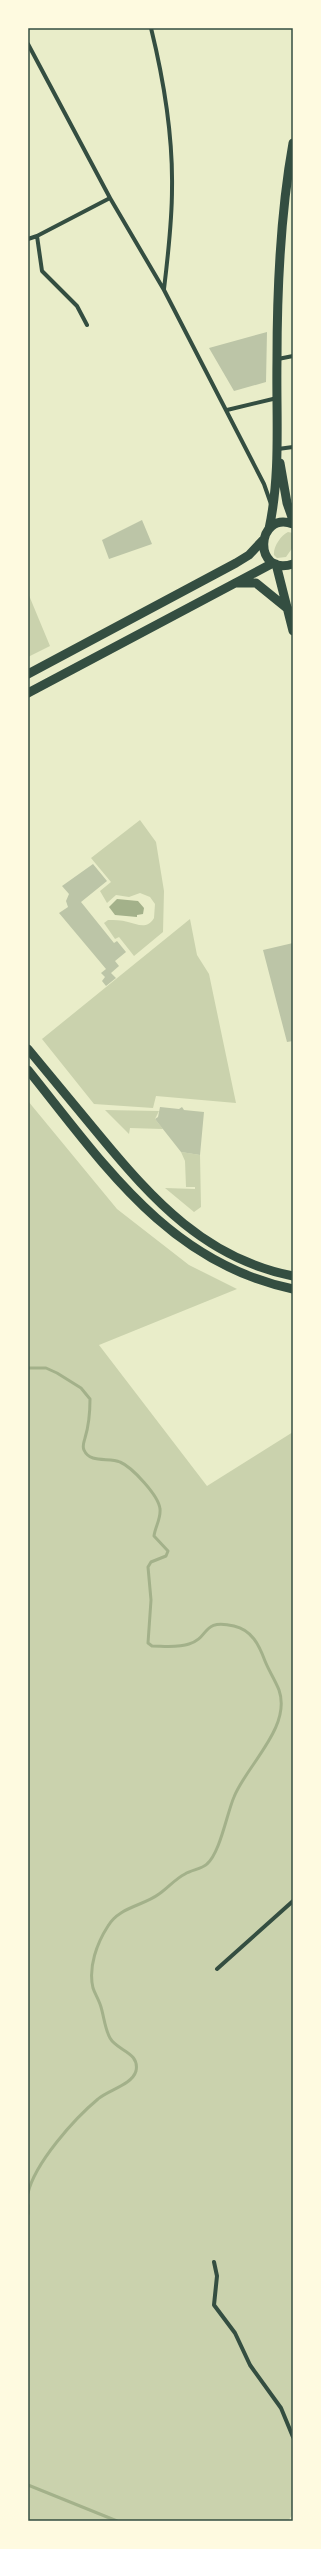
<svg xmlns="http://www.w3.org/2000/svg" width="321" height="2549" font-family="Commissioner,sans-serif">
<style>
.green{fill:#cad2ad}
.water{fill:#a3b18a}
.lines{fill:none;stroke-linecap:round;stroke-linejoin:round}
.stream{stroke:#a3b18a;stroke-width:3}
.building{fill:#bcc5a7}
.minor{stroke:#344e41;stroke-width:4}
.primary{stroke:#344e41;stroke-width:9}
.neatline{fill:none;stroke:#344e41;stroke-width:1.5}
</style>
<rect width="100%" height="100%" fill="#e9edc9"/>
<!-- green -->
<path class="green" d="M 288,532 L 293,533 L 293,547 L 286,557 L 277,558 L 274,555 C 273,547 281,535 288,532 Z
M 28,593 L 50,646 L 28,657 Z
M 140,820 L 156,842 L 164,891 L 163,932 L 134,956 L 119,937 L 115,939 L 104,923 L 108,920 C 114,920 121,920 128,922 C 137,924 147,930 154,918 L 155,904 L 150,897 L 140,893 L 129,897 L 116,895 L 107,903 L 100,891 L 111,882 L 91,858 Z
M 190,919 L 197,955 L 209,974 L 236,1103 L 156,1096 L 153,1108 L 94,1104 L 42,1039 Z
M 28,1101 L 117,1209 L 189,1265 L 237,1289 L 99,1345 L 207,1486 L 293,1432 L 293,2514 L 288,2521 L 28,2521 Z
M 105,1110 L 159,1111 L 155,1119 L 163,1129 L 130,1128 L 129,1134 Z
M 181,1152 L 200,1155 L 201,1207 L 194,1212 L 165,1188 L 195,1189 L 195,1187 L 186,1187 L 185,1161 Z"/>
<!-- water -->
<path class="water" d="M 117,899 L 138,901 L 144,908 L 143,914 L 137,915 L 137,917 L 115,915 L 109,907 Z"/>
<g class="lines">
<!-- stream -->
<path class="stream" d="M 28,1368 L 46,1368 L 57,1373 L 81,1388 L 90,1399 C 90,1413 89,1425 85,1438 C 84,1442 82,1446 84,1450 C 90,1464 109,1457 120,1462 C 132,1467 159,1496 160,1509 C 161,1519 155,1527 154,1536 L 168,1551 L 166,1556 L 151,1562 L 148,1567 L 151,1600 L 148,1643 L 152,1646 C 163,1646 178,1648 189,1644 C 210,1638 201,1618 234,1626 C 252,1630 259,1645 265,1661 C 269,1671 275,1680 279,1690 C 292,1727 246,1766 234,1797 C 227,1813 220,1853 207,1864 C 202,1869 191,1870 185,1874 C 175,1879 168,1888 159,1894 C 143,1906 119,1907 108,1926 C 97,1943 88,1967 93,1988 C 95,1994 99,2000 101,2007 C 104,2017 105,2029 110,2038 C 117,2051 140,2052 136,2071 C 132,2085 108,2090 98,2099 C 74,2119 35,2163 28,2193
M 28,2205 L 28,2214
M 28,2485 L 117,2521"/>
</g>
<!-- building -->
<path class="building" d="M 267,332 L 266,382 L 234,391 L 209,348 Z
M 142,520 L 152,544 L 109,559 L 102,540 Z
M 93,864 L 107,881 L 81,902 L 114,943 L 117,941 L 126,952 L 115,961 L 119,966 L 111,973 L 116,978 L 106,986 L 102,981 L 105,977 L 101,973 L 106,969 L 59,913 L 68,907 L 66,901 L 69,894 L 62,886 Z
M 293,943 L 293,1041 L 287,1042 L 263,950 Z
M 160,1107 L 179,1109 L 182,1107 L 184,1110 L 204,1112 L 200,1155 L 181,1152 L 155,1119 L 158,1117 Z"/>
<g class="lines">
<!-- minor -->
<path class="minor" d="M 151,28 C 164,81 173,134 172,189 C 172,222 168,256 164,289
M 28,44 L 110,198 L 164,290 L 264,484 L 271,504
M 37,236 L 42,271 L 77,306 L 87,325
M 28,239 L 37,236 L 110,198
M 278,359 L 293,356
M 227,410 L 277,398
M 278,449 L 293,447
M 217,1969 L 293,1901
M 214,2262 L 217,2276 L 214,2305 L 235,2333 L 250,2365 L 281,2408 L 293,2437"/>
<!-- primary -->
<path class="primary" d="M 280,463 L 287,503 L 293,520
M 293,524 C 256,510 252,577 293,564
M 269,529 C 281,473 276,417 277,360 C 277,287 280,215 293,143
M 276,564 L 293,631
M 236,583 L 256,583 L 288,609
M 28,674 L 236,563 L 249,555 L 263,540
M 28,693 L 273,563
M 28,1049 C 52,1078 76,1107 100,1136 C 153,1200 206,1259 293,1276
M 28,1070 C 103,1163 168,1263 293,1289"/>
</g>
<!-- border -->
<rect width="321" height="2549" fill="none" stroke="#fefae0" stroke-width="58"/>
<rect x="29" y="29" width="263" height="2491" class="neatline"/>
</svg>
